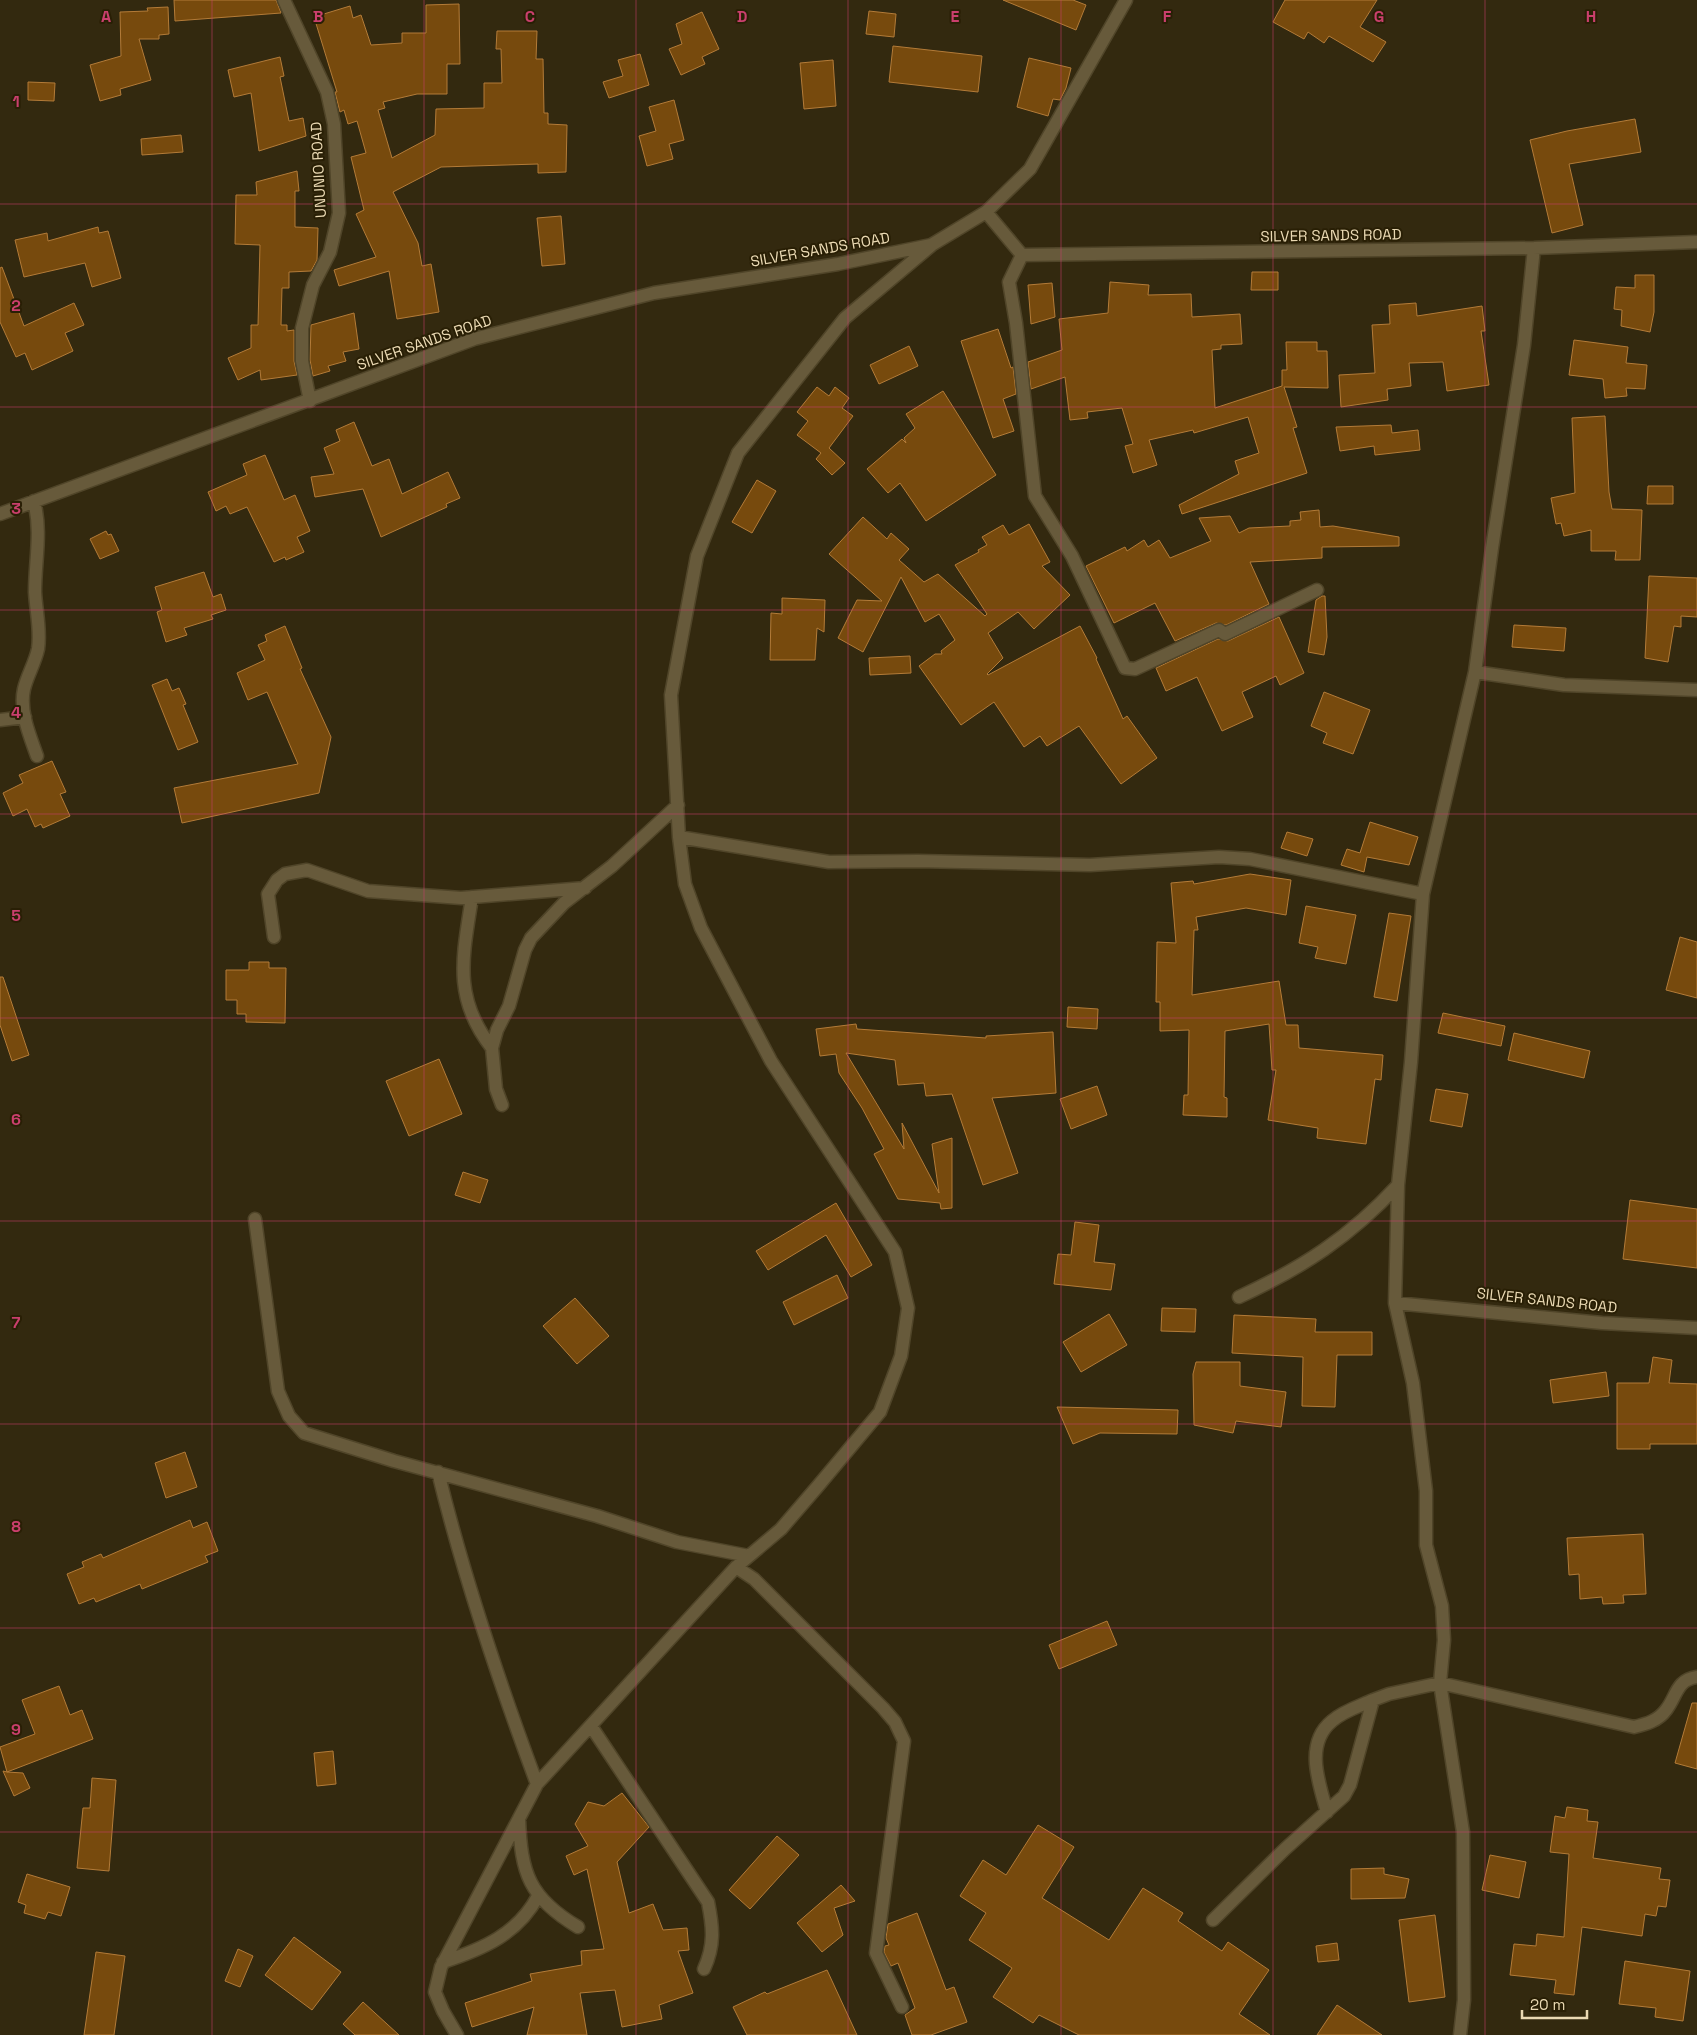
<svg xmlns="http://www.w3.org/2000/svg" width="1697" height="2035" font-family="'Space Grotesk',sans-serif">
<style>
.building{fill:#774a0d;stroke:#b37b38}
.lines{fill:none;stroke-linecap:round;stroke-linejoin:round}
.minor-casing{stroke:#504529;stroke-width:15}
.minor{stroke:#675a3b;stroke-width:12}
.grid{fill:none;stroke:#ca3f6d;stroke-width:1;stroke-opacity:0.55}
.labels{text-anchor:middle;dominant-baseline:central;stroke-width:4;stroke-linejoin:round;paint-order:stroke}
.street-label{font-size:15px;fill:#ead9b3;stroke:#291f05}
.grid-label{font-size:16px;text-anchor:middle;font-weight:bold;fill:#ca3f6d;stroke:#291f05;stroke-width:4;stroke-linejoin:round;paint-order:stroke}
</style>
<rect width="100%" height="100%" fill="#33290f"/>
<!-- building -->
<path class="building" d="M 174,0 L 276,0 L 281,13 L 175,21 Z
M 1003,0 L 1073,0 L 1086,5 L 1076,30 Z
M 1285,0 L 1377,0 L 1360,27 L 1386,42 L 1373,62 L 1329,36 L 1324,43 L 1308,32 L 1304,39 L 1273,22 Z
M 459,4 L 460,64 L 447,64 L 447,94 L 417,94 L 383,102 L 385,108 L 378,110 L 392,158 L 435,135 L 436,109 L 484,108 L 484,83 L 502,83 L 501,49 L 496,49 L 497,31 L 537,31 L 536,59 L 543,59 L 544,113 L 548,113 L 548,124 L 567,125 L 566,172 L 538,173 L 538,164 L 441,167 L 393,192 L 418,243 L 422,266 L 431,264 L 439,312 L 397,319 L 389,271 L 339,286 L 334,270 L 376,257 L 356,214 L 364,210 L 351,157 L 366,153 L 357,121 L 348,124 L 344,110 L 340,112 L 335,92 L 337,92 L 314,17 L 350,6 L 353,18 L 361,15 L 371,45 L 402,43 L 402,33 L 426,33 L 426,5 Z
M 168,7 L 169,34 L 159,35 L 159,39 L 139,39 L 151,80 L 120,89 L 121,95 L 100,101 L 90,65 L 121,56 L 120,12 L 148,11 L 147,8 Z
M 869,11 L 896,14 L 894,37 L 866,34 Z
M 702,12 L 719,49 L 702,57 L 705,64 L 681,75 L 669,49 L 682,44 L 676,24 Z
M 893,46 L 982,56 L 978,92 L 889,82 Z
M 640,54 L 649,85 L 609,98 L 603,82 L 623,76 L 618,60 Z
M 280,57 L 284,76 L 280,77 L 289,121 L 303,118 L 306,136 L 259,151 L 251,93 L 234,97 L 228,70 Z
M 1029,58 L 1071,68 L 1066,88 L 1060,100 L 1053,99 L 1048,116 L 1017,107 Z
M 833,60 L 836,106 L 804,109 L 800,63 Z
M 28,82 L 55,83 L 54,101 L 28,100 Z
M 674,100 L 684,140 L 669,144 L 673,159 L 647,166 L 639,136 L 656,131 L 649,107 Z
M 1635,119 L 1641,152 L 1569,164 L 1583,225 L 1552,233 L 1530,140 L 1567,131 Z
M 181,135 L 183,152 L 142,155 L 141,139 Z
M 297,171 L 299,191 L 295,191 L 295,227 L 318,228 L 317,260 L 311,271 L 289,272 L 289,288 L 282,288 L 281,325 L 287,325 L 287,331 L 294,330 L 294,361 L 297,375 L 261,380 L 260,370 L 238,380 L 228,358 L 251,348 L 251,325 L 258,325 L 260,245 L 235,244 L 236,195 L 257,195 L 256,182 Z
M 561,216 L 565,264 L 542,266 L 537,218 Z
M 98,227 L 99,233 L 108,231 L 121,278 L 92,287 L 85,263 L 24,277 L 15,240 L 47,233 L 48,241 Z
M 2,267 L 24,326 L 74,303 L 84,325 L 65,333 L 73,351 L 32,370 L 25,353 L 16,357 L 0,322 L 0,268 Z
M 1252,272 L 1278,272 L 1278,290 L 1251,290 Z
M 1635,275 L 1654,275 L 1654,312 L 1650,332 L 1621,326 L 1622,310 L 1614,309 L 1616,287 L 1635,288 Z
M 1110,282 L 1149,285 L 1148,295 L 1191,294 L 1192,317 L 1240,314 L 1242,344 L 1221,345 L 1221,349 L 1212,350 L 1215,408 L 1282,386 L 1282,370 L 1287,370 L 1286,342 L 1317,342 L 1317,351 L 1327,351 L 1328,388 L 1284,387 L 1297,427 L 1293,428 L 1307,473 L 1182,514 L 1179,505 L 1239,474 L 1235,461 L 1259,453 L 1248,417 L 1194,433 L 1193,430 L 1149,440 L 1157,465 L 1133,473 L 1125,446 L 1133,444 L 1122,408 L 1087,412 L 1088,418 L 1070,420 L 1065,377 L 1031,389 L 1028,362 L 1062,350 L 1059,319 L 1108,313 Z
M 1052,283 L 1055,317 L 1031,324 L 1028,285 Z
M 1416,303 L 1417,316 L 1482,306 L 1485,331 L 1481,331 L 1489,385 L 1447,391 L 1443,362 L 1409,363 L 1411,386 L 1387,389 L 1388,400 L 1341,407 L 1339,375 L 1375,373 L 1372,325 L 1390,324 L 1389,305 Z
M 354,313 L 359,349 L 343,352 L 346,361 L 328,366 L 330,371 L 313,376 L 310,360 L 311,325 Z
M 998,329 L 1011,368 L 1013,367 L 1016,394 L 1003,399 L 1014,431 L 993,438 L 961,341 Z
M 1574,340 L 1628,347 L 1626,363 L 1647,365 L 1645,389 L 1626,388 L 1627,396 L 1605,398 L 1603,379 L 1569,375 Z
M 909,346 L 918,366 L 879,384 L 870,365 Z
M 817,387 L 829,396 L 835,387 L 849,398 L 842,408 L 853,416 L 829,448 L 845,463 L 832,475 L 816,459 L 821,453 L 797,435 L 808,421 L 797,412 Z
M 943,391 L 996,475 L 926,521 L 900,483 L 888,493 L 867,469 L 902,439 L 906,443 L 904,438 L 915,428 L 906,414 Z
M 1605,416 L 1609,492 L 1612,509 L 1642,510 L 1640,560 L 1615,560 L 1616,551 L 1591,551 L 1591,530 L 1564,536 L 1561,523 L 1556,524 L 1551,498 L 1575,493 L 1572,418 Z
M 354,422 L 372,466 L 389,459 L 402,494 L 448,472 L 460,498 L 446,504 L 447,507 L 381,537 L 363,489 L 315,497 L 311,477 L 334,474 L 324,448 L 340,441 L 336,430 Z
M 1391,425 L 1392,433 L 1418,430 L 1420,450 L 1375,455 L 1374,446 L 1340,451 L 1336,427 Z
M 265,455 L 284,500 L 295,495 L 310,531 L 297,537 L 304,552 L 286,560 L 285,557 L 274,562 L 247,507 L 230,514 L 226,506 L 216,511 L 208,492 L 247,475 L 243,464 Z
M 757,480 L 776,491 L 752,533 L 732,522 Z
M 1648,486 L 1673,486 L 1673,504 L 1647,504 Z
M 1319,510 L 1320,527 L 1333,526 L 1399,537 L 1399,546 L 1322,547 L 1322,558 L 1250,562 L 1269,604 L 1226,625 L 1216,623 L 1175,641 L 1155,603 L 1114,623 L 1086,566 L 1125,547 L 1127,551 L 1144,540 L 1148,547 L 1159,540 L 1170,558 L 1211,541 L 1199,518 L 1230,516 L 1239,533 L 1249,528 L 1290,526 L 1290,521 L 1301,520 L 1300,512 Z
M 863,517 L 887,539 L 891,533 L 909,549 L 899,560 L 924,582 L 938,574 L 985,616 L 987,614 L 955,565 L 979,552 L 978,550 L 987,545 L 982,537 L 1003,525 L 1009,535 L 1029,524 L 1050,562 L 1042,566 L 1070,595 L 1034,629 L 1018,612 L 988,633 L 1003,658 L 987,674 L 988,675 L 1080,626 L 1097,658 L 1096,659 L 1123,719 L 1127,716 L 1157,758 L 1121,784 L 1079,726 L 1047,746 L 1040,736 L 1024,747 L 994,702 L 961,725 L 919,666 L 935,654 L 942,654 L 941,651 L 955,640 L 939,614 L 925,622 L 901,577 L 863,652 L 838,638 L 857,600 L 882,601 L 829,554 Z
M 106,531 L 108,535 L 111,534 L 119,551 L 100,559 L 90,539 Z
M 204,572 L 213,597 L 221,594 L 226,610 L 211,615 L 213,619 L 184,628 L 187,635 L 166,642 L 157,612 L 162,610 L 155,587 Z
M 1649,576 L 1697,578 L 1697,617 L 1681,616 L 1681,627 L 1674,626 L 1668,662 L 1645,658 Z
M 1322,596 L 1325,596 L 1327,637 L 1324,655 L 1308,652 L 1316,600 Z
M 782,598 L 825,600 L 824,632 L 817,628 L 815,660 L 770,660 L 771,613 L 782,614 Z
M 1279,617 L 1304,673 L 1280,685 L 1276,676 L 1242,692 L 1253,717 L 1222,731 L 1197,677 L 1166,691 L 1156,668 L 1218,639 L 1228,641 Z
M 1514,625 L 1566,628 L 1564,651 L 1512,647 Z
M 285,626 L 302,668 L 300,669 L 331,737 L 319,793 L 182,823 L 174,788 L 298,764 L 267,692 L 248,700 L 237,673 L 265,660 L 258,645 L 267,641 L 265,635 Z
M 910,656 L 911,673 L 870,675 L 869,658 Z
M 167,679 L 172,691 L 179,688 L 186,704 L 183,705 L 198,742 L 178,750 L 152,685 Z
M 1324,692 L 1370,710 L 1353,754 L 1323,743 L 1327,733 L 1311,726 Z
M 52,761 L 66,792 L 60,794 L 70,816 L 43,828 L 41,824 L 35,827 L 27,809 L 13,816 L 3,793 L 23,783 L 19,775 Z
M 1370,822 L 1418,837 L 1409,865 L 1367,857 L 1364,872 L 1341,865 L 1347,849 L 1360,853 Z
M 1287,832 L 1313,839 L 1307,856 L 1281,848 Z
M 1250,874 L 1291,880 L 1286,915 L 1246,908 L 1196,917 L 1198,930 L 1194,930 L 1192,995 L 1279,981 L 1286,1025 L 1298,1025 L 1299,1048 L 1383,1055 L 1381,1080 L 1375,1079 L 1366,1144 L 1317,1138 L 1318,1128 L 1268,1120 L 1276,1070 L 1272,1070 L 1269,1024 L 1225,1031 L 1224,1097 L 1227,1098 L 1227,1117 L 1183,1115 L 1184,1095 L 1188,1095 L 1189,1030 L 1160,1031 L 1160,1002 L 1156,1002 L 1157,942 L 1176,943 L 1171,883 L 1193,881 L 1194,884 Z
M 1306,906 L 1356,915 L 1346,964 L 1315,958 L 1318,947 L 1299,943 Z
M 1389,913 L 1411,916 L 1397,1001 L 1374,997 Z
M 1680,937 L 1697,942 L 1697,998 L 1666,990 Z
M 249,962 L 269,962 L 269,968 L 286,968 L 285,1023 L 246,1022 L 246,1014 L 237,1014 L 237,1000 L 226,1000 L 226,970 L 249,970 Z
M 0,977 L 3,977 L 29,1055 L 12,1061 L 0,1025 Z
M 1068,1007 L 1098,1009 L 1097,1029 L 1067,1027 Z
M 1443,1013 L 1505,1026 L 1501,1046 L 1438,1033 Z
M 856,1024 L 857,1029 L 986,1038 L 986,1036 L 1053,1032 L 1056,1093 L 992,1098 L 1018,1173 L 983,1185 L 952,1094 L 926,1096 L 924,1083 L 898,1085 L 895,1060 L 846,1053 L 904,1149 L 902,1123 L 939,1193 L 932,1144 L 952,1138 L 952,1208 L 941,1209 L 940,1203 L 898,1199 L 874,1154 L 884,1149 L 862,1108 L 839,1073 L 836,1054 L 820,1056 L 816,1029 Z
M 1514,1033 L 1590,1051 L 1584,1078 L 1508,1060 Z
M 439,1059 L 462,1114 L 409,1136 L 386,1081 Z
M 1097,1086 L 1107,1115 L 1071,1129 L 1060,1099 Z
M 1436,1089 L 1468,1094 L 1462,1127 L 1430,1121 Z
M 463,1172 L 488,1180 L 480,1203 L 455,1195 Z
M 1630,1200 L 1697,1209 L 1697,1268 L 1623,1259 Z
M 836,1203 L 872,1265 L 851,1277 L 826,1235 L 768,1270 L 756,1251 Z
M 1075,1222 L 1099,1225 L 1094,1262 L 1115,1264 L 1111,1290 L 1054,1284 L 1058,1254 L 1071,1255 Z
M 837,1275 L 848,1298 L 794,1325 L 783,1302 Z
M 575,1298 L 609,1336 L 577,1364 L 543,1326 Z
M 1162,1308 L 1196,1309 L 1195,1332 L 1161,1331 Z
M 1109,1314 L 1127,1345 L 1081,1372 L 1063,1342 Z
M 1234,1315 L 1316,1319 L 1315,1332 L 1372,1332 L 1372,1355 L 1337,1355 L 1335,1407 L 1302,1406 L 1303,1357 L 1232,1353 Z
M 1653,1357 L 1672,1360 L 1669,1383 L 1697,1384 L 1697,1444 L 1650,1444 L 1650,1449 L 1617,1449 L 1617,1383 L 1649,1383 Z
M 1196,1362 L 1240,1362 L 1240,1386 L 1286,1392 L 1281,1427 L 1236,1421 L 1233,1433 L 1194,1425 L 1193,1374 Z
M 1606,1372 L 1609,1396 L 1553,1403 L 1550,1380 Z
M 1057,1407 L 1178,1410 L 1177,1434 L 1100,1433 L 1073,1444 Z
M 185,1452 L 197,1487 L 166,1498 L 155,1463 Z
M 190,1520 L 193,1528 L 207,1522 L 218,1551 L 205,1556 L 208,1562 L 142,1589 L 140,1584 L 96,1602 L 94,1598 L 79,1604 L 67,1574 L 84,1567 L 82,1562 L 101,1554 L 103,1558 Z
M 1643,1534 L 1646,1594 L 1623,1595 L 1624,1603 L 1603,1604 L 1602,1597 L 1580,1599 L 1579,1574 L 1569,1575 L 1567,1538 Z
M 1107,1621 L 1117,1645 L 1059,1669 L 1049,1645 Z
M 59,1686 L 70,1715 L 82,1710 L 93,1739 L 7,1772 L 23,1773 L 30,1788 L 14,1796 L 3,1771 L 7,1772 L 0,1747 L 35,1734 L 22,1700 Z
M 1692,1703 L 1697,1703 L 1697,1769 L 1675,1763 Z
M 333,1751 L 336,1784 L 317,1786 L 314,1753 Z
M 92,1778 L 116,1780 L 109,1871 L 77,1868 L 83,1808 L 90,1808 Z
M 622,1793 L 649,1827 L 617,1862 L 629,1913 L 653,1904 L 663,1930 L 687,1928 L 689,1950 L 678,1951 L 693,1993 L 659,2005 L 662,2019 L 622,2027 L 615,1990 L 580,1993 L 587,2035 L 527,2035 L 534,2007 L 472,2027 L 465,2003 L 532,1981 L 530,1974 L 582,1965 L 581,1951 L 604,1949 L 587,1869 L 574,1875 L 566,1856 L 588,1846 L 575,1824 L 588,1802 L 604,1806 Z
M 1567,1807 L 1588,1810 L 1587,1821 L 1598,1822 L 1593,1858 L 1661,1868 L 1659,1879 L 1670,1880 L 1666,1907 L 1658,1906 L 1656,1916 L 1645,1914 L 1642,1936 L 1582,1927 L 1574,1995 L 1554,1993 L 1556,1980 L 1510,1975 L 1514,1944 L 1536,1946 L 1537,1934 L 1564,1937 L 1569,1854 L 1550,1852 L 1555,1816 L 1565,1818 Z
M 1038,1825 L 1074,1847 L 1042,1898 L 1109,1940 L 1143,1888 L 1183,1913 L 1178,1921 L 1222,1951 L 1228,1942 L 1269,1970 L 1239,2014 L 1270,2035 L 1079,2035 L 1039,2015 L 1033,2023 L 993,1997 L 1012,1968 L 969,1940 L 986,1913 L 960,1896 L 983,1860 L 1006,1875 Z
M 777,1836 L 799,1855 L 750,1909 L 729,1890 Z
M 1490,1855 L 1526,1862 L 1519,1898 L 1482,1890 Z
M 1384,1868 L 1384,1874 L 1409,1879 L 1405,1898 L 1351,1899 L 1351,1869 Z
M 27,1874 L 70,1887 L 61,1916 L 48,1912 L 45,1919 L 24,1913 L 26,1905 L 18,1902 Z
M 841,1885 L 855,1901 L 834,1908 L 843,1935 L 822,1952 L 797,1923 Z
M 917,1913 L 946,1990 L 954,1987 L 967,2022 L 931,2035 L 912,2035 L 905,2015 L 915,2008 L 898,1963 L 891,1966 L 884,1952 L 885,1946 L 889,1945 L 886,1938 L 888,1924 Z
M 1435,1915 L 1445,1997 L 1409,2002 L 1399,1920 Z
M 294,1937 L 341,1972 L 312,2010 L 265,1975 Z
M 1337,1943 L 1339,1960 L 1318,1962 L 1316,1946 Z
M 238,1949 L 253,1956 L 240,1987 L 225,1981 Z
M 96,1952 L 125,1956 L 114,2035 L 84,2035 Z
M 1625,1961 L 1690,1971 L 1683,2021 L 1655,2017 L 1656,2008 L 1619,2004 Z
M 827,1970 L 857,2035 L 747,2035 L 733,2007 L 765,1992 L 767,1994 Z
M 363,2002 L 399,2035 L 355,2035 L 343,2024 Z
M 1337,2005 L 1382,2035 L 1317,2035 Z"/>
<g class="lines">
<defs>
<path id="minor" d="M 284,0 L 327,92 L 334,124 L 339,213 L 330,252 L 313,285 L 302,328 L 302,361 L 310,401
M 986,212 L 1022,255
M 1022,255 L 1534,248 L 1697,242
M 1022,255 L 1009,282 L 1016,323 L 1035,496 L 1072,556 L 1125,668 L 1135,669 L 1219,630 L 1225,634 L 1317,590
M 34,501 C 42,532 35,561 35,592 C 36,611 41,630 38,649 C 35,663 27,676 24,689 C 19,711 30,736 37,756
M 0,514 L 474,339 L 654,293 L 838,264 L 931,245
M 1475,672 L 1564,685 L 1697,690
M 0,720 L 25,717
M 679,837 L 829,862 L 918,861 L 1090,865 L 1219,857 L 1250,859 L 1423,894
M 472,897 C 463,956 452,997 492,1048
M 274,937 L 268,894 L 277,880 L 285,874 L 307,870 L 368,891 L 461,898 L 585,888
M 502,1105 L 496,1089 L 492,1048 L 497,1030 L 509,1006 L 525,950 L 531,938 L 564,903 L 612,866 L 678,805
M 255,1219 L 278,1391 L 289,1416 L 304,1433 L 394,1461 L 597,1516 L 677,1542 L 749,1556
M 1239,1297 C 1302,1268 1350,1237 1398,1185
M 1395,1303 L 1602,1323 L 1697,1328
M 438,1472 C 464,1578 499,1682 537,1784
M 736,1567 L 754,1579 L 883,1708 L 895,1722 L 904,1741 L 876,1953 L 902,2007
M 591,1726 L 708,1902 C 713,1927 715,1945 704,1969
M 1327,1812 C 1319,1783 1304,1744 1332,1721 C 1343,1711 1360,1706 1373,1700
M 519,1818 C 521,1873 529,1898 578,1927
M 1213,1920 L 1285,1849 L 1344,1796 L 1350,1785 L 1373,1700 L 1389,1694 L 1440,1683 L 1634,1727 C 1646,1724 1658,1721 1666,1710 C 1677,1696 1676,1680 1697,1677
M 443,1962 C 483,1949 518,1934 538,1896
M 457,2035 L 443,2011 L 435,1992 L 441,1967 L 537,1784 L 736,1567 L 781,1529 L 818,1486 L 880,1412 L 901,1356 L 908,1308 L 895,1252 L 771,1061 L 701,928 L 685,884 L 679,837 L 671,695 L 697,556 L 738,453 L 845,318 L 933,244 L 986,212 L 1030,169 L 1126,0
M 1460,2035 L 1464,2000 L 1463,1832 L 1440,1683 L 1444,1640 L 1442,1606 L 1426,1545 L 1426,1491 L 1413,1383 L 1395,1303 L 1398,1185 L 1411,1062 L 1423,894 L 1475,672 L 1492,548 L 1524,345 L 1534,248"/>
</defs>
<!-- minor casing -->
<use href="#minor" class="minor-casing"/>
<!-- minor -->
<use href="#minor" class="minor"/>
</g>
<!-- grid -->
<path class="grid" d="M 212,0 L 212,2035M 424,0 L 424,2035M 636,0 L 636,2035M 848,0 L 848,2035M 1061,0 L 1061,2035M 1273,0 L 1273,2035M 1485,0 L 1485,2035M 0,204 L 1697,204M 0,407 L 1697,407M 0,610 L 1697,610M 0,814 L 1697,814M 0,1018 L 1697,1018M 0,1221 L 1697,1221M 0,1424 L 1697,1424M 0,1628 L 1697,1628M 0,1832 L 1697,1832"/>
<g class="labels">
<!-- street labels -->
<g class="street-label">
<text transform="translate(318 170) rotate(-93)">UNUNIO ROAD</text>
<text transform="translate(1331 235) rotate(-1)">SILVER SANDS ROAD</text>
<text transform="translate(820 249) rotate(-10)">SILVER SANDS ROAD</text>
<text transform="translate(424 342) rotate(-19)">SILVER SANDS ROAD</text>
<text transform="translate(1547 1300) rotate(6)">SILVER SANDS ROAD</text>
</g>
</g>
<g class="grid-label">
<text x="106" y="22">A</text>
<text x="318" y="22">B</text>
<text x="530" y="22">C</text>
<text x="742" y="22">D</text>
<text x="955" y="22">E</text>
<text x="1167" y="22">F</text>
<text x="1379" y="22">G</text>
<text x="1591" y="22">H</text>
<text x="16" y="107">1</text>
<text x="16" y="311">2</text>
<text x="16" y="514">3</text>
<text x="16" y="718">4</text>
<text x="16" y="921">5</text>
<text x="16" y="1125">6</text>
<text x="16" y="1328">7</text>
<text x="16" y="1532">8</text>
<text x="16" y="1735">9</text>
</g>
<!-- scale -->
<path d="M1522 2010v8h65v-8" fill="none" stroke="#ead9b3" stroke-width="2.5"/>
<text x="1530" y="2010" font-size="15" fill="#ead9b3" stroke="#291f05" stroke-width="4" paint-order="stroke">20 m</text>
</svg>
